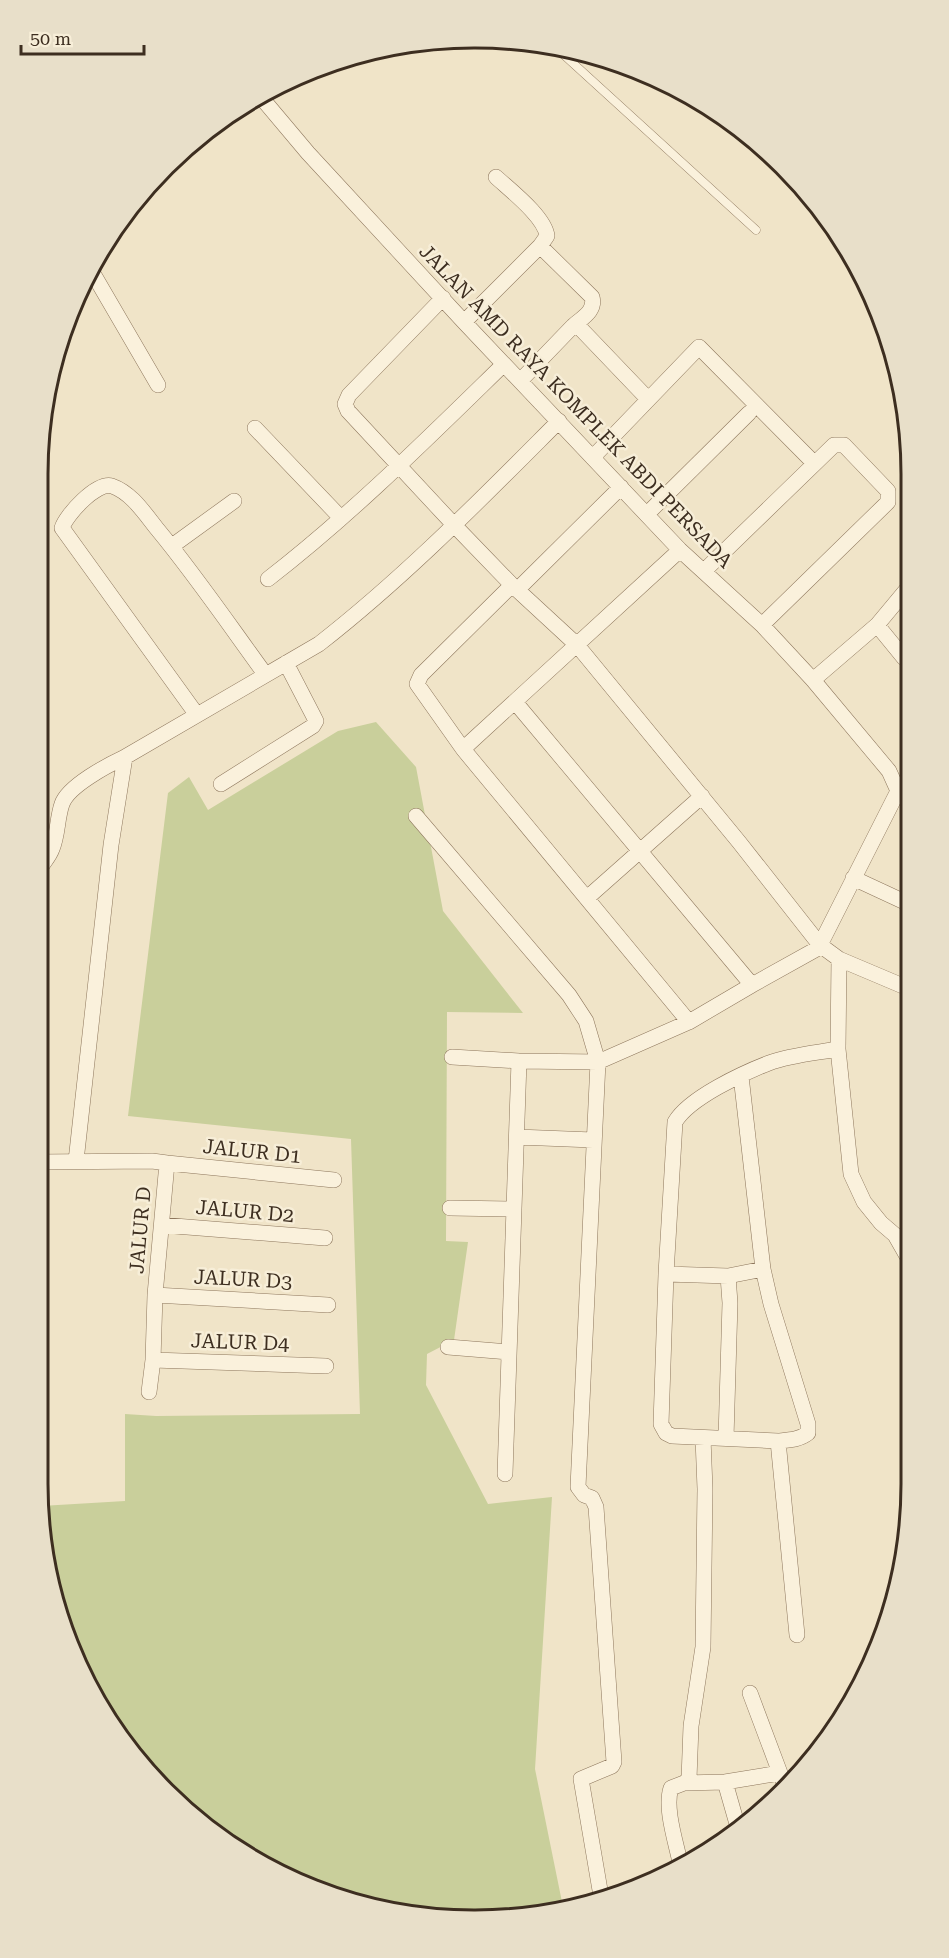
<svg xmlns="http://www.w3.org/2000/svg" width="949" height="1958" font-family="'Roboto Serif',serif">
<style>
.green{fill:#c9cf9b}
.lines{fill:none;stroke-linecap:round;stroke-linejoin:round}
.service-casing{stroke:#8d765c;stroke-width:9}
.minor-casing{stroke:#8d765c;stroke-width:16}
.service{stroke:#faf1dc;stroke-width:8}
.minor{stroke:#faf1dc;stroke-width:15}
.labels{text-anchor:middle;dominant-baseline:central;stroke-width:5;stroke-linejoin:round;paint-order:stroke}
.street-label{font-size:20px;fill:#3d2e20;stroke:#f7eed8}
.rim{fill:none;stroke:#3d2e20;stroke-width:3}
</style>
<rect width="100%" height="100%" fill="#f0e4c8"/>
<!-- green -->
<path class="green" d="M 376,722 L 416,767 L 443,911 L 523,1013 L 447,1012 L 446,1241 L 468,1242 L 454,1340 L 427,1354 L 426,1385 L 488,1504 L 552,1497 L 535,1769 L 563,1907 L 532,1917 L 389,1912 L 307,1887 L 232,1847 L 128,1750 L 61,1624 L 41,1506 L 125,1501 L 125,1414 L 156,1416 L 360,1414 L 351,1139 L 128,1116 L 168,793 L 189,777 L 208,810 L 338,731 Z"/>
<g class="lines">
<defs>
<path id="service" d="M 553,45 L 756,230"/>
<path id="minor" d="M 260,96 L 308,153 L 464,322 L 680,550 L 762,625 L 813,680 L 889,771 L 898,791 L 909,795
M 540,246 L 592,297 C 596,311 582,318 573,326
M 91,270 L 158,385
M 443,298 L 349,395 L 345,404 L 348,411 L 455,526 L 512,585 L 577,645 L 739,842 L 820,945 L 839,959 L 910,989
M 464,322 L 540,246 L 547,236 C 545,217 510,190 496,177
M 521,380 L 573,326 L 580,328 L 647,398
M 255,428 L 341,518
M 593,457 L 699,347 L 814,463
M 647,514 L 749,413
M 172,546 L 234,501
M 680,550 L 463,749 L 689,1022 L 752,985
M 704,571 L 834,445 L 844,445 L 888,491 L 888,502 L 762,625
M 268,579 C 352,514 428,438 504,364
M 518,589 L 621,487
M 877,625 L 904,658
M 813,680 L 877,625 L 907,589
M 515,702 L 752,985 L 822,946
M 197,715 L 62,528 C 66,515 97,481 112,486 C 132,493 145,514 158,530 C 196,576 230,626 265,674
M 463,749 L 417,684 L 421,675 L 512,585
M 221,784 L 313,726 L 316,721 L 313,715 L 286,663
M 416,816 L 569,995 L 586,1021 L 598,1062 L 689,1022
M 38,873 C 41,864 49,858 52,849 C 58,835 57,818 62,804 C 68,786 108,765 125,757
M 853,878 L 909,904
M 587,898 L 702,796
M 820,945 L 898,791
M 839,959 L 838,1049 L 851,1174 L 864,1202 L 881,1223 L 895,1235 L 911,1263
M 452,1057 L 519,1061 L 598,1062 L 578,1487 L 584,1495 L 592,1498 L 596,1507 L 614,1762 L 612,1766 L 581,1779 L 601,1896
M 741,1076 L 763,1269 L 771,1304 L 808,1424 L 808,1433 C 799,1440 789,1440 778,1441 L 672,1436 L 666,1433 L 661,1424 L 666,1274 L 675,1122 C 689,1098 743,1073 769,1063 C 790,1055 815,1053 838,1049
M 517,1137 L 593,1140
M 76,1161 L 111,845 L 125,757 L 319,644 C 405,577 482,498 559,421
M 38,1162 L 152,1161 L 167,1163 L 155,1295 L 153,1360 L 149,1392
M 167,1163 L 334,1180
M 450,1208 L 514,1209
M 162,1225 L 325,1238
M 666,1274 L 728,1276 L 763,1269
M 155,1295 L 328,1305
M 448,1347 L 509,1352
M 153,1360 L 326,1366
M 726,1438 L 730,1303 L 728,1276
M 778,1441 L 797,1635
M 505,1474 L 519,1061
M 750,1693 L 780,1773
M 725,1782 L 739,1831
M 684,1783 L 725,1782 L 780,1773 L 786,1788
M 681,1867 C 677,1845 664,1809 671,1788 L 684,1783 L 689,1779 L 691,1726 L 703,1647 L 705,1489 L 703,1438"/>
</defs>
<!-- service casing -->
<use href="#service" class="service-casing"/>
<!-- minor casing -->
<use href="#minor" class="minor-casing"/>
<!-- service -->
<use href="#service" class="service"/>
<!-- minor -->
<use href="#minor" class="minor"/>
</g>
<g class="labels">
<!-- street labels -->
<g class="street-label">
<text transform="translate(576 406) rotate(46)">JALAN AMD RAYA KOMPLEK ABDI PERSADA</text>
<text transform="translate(252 1151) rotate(6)">JALUR D1</text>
<text transform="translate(245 1211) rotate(5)">JALUR D2</text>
<text transform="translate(140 1230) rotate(-85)">JALUR D</text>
<text transform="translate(243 1279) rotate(3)">JALUR D3</text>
<text transform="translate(240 1342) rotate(2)">JALUR D4</text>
</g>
</g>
<!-- crop -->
<path d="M0 0H949V1958H0ZM474 48H475A426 426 0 0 1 901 474V1484A426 426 0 0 1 475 1910H474A426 426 0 0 1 48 1484V474A426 426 0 0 1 474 48Z" fill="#e8dfc9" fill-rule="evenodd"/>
<path class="rim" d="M474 48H475A426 426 0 0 1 901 474V1484A426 426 0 0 1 475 1910H474A426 426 0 0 1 48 1484V474A426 426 0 0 1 474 48Z"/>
<!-- scale -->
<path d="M21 45v9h123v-9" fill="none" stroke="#3d2e20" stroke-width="3"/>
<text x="30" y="45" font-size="18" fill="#3d2e20" stroke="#f7eed8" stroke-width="4.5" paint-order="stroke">50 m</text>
</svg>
